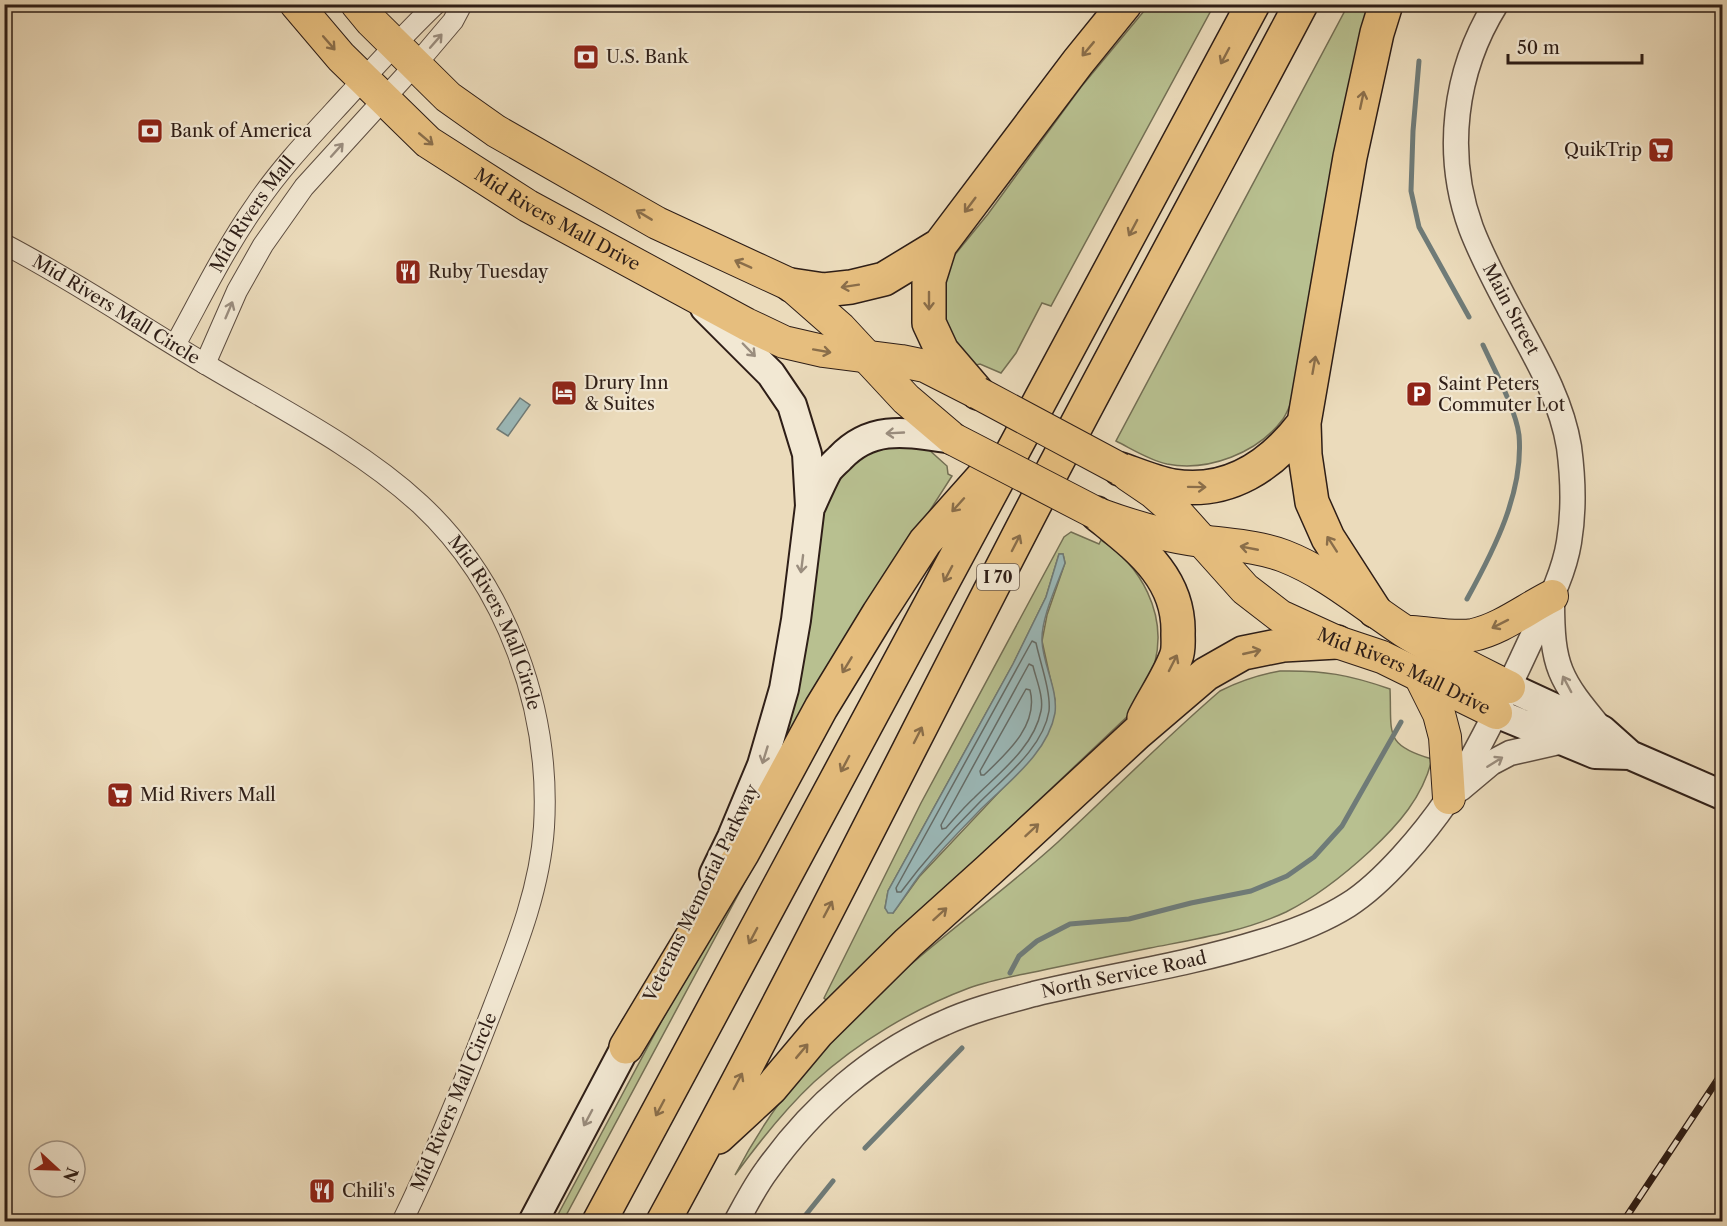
<svg xmlns="http://www.w3.org/2000/svg" width="1727" height="1226" font-family="'Libre Caslon Text',serif">
<style>
.green{fill:#b8c090;stroke:#736f54;stroke-width:1.5;fill-rule:evenodd}
.water{fill:#9bb9b9;stroke:#6f7b78;stroke-width:1.5}
.lines{fill:none;stroke-linecap:round;stroke-linejoin:round}
.shore{stroke:#646c68;stroke-width:1.5}
.stream{stroke:#6f7b78;stroke-width:5}
.minor-casing{stroke:#5d4d40;stroke-width:22}
.tertiary-casing{stroke:#5d4d40;stroke-width:27}
.secondary-casing{stroke:#2e1e17;stroke-width:32}
.primary-casing{stroke:#2e1e17;stroke-width:34}
.motorway-casing{stroke:#2e1e17;stroke-width:36}
.minor{stroke:#f2e8d3;stroke-width:20}
.tertiary{stroke:#f2e8d3;stroke-width:24}
.secondary{stroke:#f2e8d3;stroke-width:28}
.primary{stroke:#e6be7e;stroke-width:32}
.motorway{stroke:#e6be7e;stroke-width:33}
.rail-casing{stroke:#2e1e17;stroke-width:7}
.rail{stroke:#f2e8d3;stroke-width:4.5;stroke-dasharray:14;stroke-linecap:butt}
.primary-bridge-casing{stroke:#2e1e17;stroke-width:34;stroke-linecap:butt}
.primary-bridge{stroke:#e6be7e;stroke-width:32}
.oneway{stroke:#9a8d7e}
.oneway2{stroke:#8a6e4a}
.labels{text-anchor:middle;dominant-baseline:central;stroke-width:4.5;stroke-linejoin:round;paint-order:stroke}
.shield{fill:#f2e8d3;stroke:#695b4f;stroke-width:1.5}
.shield-label{font-size:16px;font-weight:bold;fill:#2e1e17}
.poi-label{font-size:18px;fill:#2e1e17;stroke:#f2e8d3;text-anchor:start}
.street-label{font-size:18px;fill:#2e1e17;stroke:#f2e8d3}
</style>
<rect width="100%" height="100%" fill="#ebdbbb"/>
<filter id="stains"><feTurbulence type="fractalNoise" baseFrequency=".00333" numOctaves="4"/><feColorMatrix values="0 0 0 0 .2 0 0 0 0 .09 0 0 0 0 .02 0 0 0 .5 -.17"/></filter>
<radialGradient id="worn" r=".72"><stop offset=".6" stop-color="#630" stop-opacity="0"/><stop offset="1" stop-color="#630" stop-opacity=".3"/></radialGradient>
<!-- green -->
<path class="green" d="M 1149,5 L 1214,5 L 1051,306 L 1042,303 L 1016,353 L 1001,373 L 980,364 L 972,366 L 951,344 L 940,304 L 949,262 L 988,214 L 1081,87 Z
M 1348,5 L 1372,5 L 1293,398 C 1290,405 1287,413 1283,419 C 1258,453 1208,472 1167,464 C 1149,460 1132,449 1116,441 Z
M 899,444 L 928,449 L 947,466 L 948,474 L 952,476 L 891,571 L 789,743 L 784,741 L 800,679 L 824,503 L 834,481 L 866,453 Z
M 1071,532 L 1099,544 L 1101,540 C 1141,565 1167,614 1155,662 C 1151,679 1139,696 1132,712 L 827,1001 L 824,998 L 921,803 L 1064,537 ZM 1059,554 L 1063,554 L 1065,563 L 1047,615 L 1042,641 L 1055,700 L 1034,755 L 919,877 L 893,913 L 885,908 L 888,891 L 1013,664 L 1046,597 Z
M 1280,671 C 1323,670 1350,675 1390,689 C 1392,733 1383,745 1432,759 C 1423,797 1398,825 1370,851 C 1344,875 1318,896 1286,912 C 1243,932 1196,939 1150,948 C 1116,955 1082,962 1048,969 C 1022,975 994,979 969,988 C 913,1009 858,1042 814,1082 C 784,1110 759,1142 735,1175 C 771,1105 825,1040 884,988 C 939,937 1002,893 1058,842 C 1112,792 1164,739 1220,691 C 1240,681 1258,675 1280,671 Z
M 745,865 L 750,873 L 745,882 L 563,1221 L 554,1222 Z"/>
<!-- water -->
<path class="water" d="M 520,398 L 530,405 L 508,436 L 497,429 Z
M 1059,554 L 1063,554 L 1065,563 C 1057,585 1041,618 1042,641 C 1043,665 1058,689 1055,713 C 1048,753 1008,782 981,809 C 960,831 938,853 919,876 C 910,888 902,901 893,913 L 888,913 L 885,908 L 888,891 L 1013,664 L 1046,597 Z"/>
<g class="lines">
<!-- shore -->
<path class="shore" d="M 1032,641 L 1036,643 C 1040,662 1051,692 1049,711 C 1043,749 1002,779 977,805 C 950,832 924,861 901,892 L 897,892 L 896,888 Z
M 1029,664 L 1033,666 C 1036,679 1044,697 1041,711 C 1034,747 999,773 974,798 C 964,807 955,818 946,828 L 942,829 L 941,825 Z
M 1026,689 L 1030,690 C 1039,725 1007,753 984,775 L 981,775 L 980,771 Z"/>
<!-- stream -->
<path class="stream" d="M 1419,61 L 1413,131 L 1411,191 L 1419,227 L 1469,317
M 1467,599 C 1494,550 1524,492 1519,435 C 1516,410 1494,369 1483,345
M 1010,973 L 1019,956 L 1037,941 L 1070,924 L 1129,919 L 1191,903 L 1251,891 L 1287,876 L 1314,857 L 1342,826 L 1401,722
M 865,1148 L 962,1048
M 800,1222 L 833,1181"/>
<defs>
<g id="minor">
<path id="s1" d="M 4,244 C 75,281 139,325 207,365 C 279,408 358,447 420,504 C 507,585 551,710 544,827 C 540,889 516,948 494,1005 C 466,1078 437,1151 402,1222"/>
<path id="s2" d="M 175,345 C 201,298 224,250 255,206 C 281,167 315,132 347,97 C 376,66 404,34 436,4"/>
<path d="M 205,364 L 237,291 L 263,245 L 304,187 L 425,54 L 453,21 L 462,4"/>
</g>
<g id="tertiary">
<path d="M 1552,601 C 1552,667 1559,679 1601,729"/>
<path d="M 1460,789 L 1491,763 L 1510,753 L 1563,741"/>
<path id="s3" d="M 736,1222 C 746,1204 755,1186 767,1170 C 812,1107 872,1054 944,1023 C 972,1010 1004,1002 1034,994 C 1109,976 1187,965 1261,942 C 1291,933 1321,922 1348,905 C 1383,883 1425,833 1448,799 C 1456,787 1463,774 1470,762 C 1491,724 1510,685 1528,646 C 1543,613 1563,579 1569,542 C 1574,512 1573,477 1569,447 C 1561,398 1535,356 1512,313 C 1497,285 1482,257 1471,228 C 1444,154 1454,71 1496,4"/>
</g>
<path id="secondary" d="M 705,308 L 771,374 L 792,405 L 807,454 L 810,506 L 796,620 L 784,689 L 762,765 L 732,837 L 714,874
M 811,506 C 816,495 821,483 827,472 C 830,467 835,463 840,458 C 873,423 910,433 953,439
M 1509,687 L 1602,730 L 1630,755 L 1722,795
M 1496,713 L 1595,754 L 1630,755
M 533,1222 L 636,1027"/>
<g id="primary">
<path id="s4" d="M 296,4 L 341,57 L 428,142 L 528,206 L 746,324 L 784,342 L 823,351 L 901,361 L 925,366 L 978,393"/>
<path d="M 357,4 L 371,21 L 448,97 L 496,131 L 657,223 L 791,285 L 840,328 L 906,399 L 953,439"/>
<path id="s5" d="M 1128,475 L 1153,492 L 1176,512 L 1245,589 L 1280,616 L 1337,642 L 1382,657 L 1496,713"/>
<path d="M 1101,515 C 1134,527 1168,537 1202,541 C 1229,545 1258,546 1284,556 C 1328,573 1364,605 1404,631 C 1437,652 1473,669 1509,687"/>
<path d="M 1412,632 C 1431,633 1454,638 1473,635 C 1501,629 1526,609 1552,596"/>
<path d="M 1419,674 L 1439,714 L 1445,737 L 1449,798"/>
</g>
<path id="motorway" d="M 791,285 L 824,290 L 851,287 L 884,279 L 940,245
M 978,393 L 942,351 L 929,323 L 929,280 L 940,245 L 1078,62 L 1125,4
M 1120,469 C 1137,475 1156,483 1173,486 C 1229,495 1272,465 1304,423
M 1096,513 C 1136,546 1180,576 1178,634 C 1178,641 1179,650 1176,657 C 1168,678 1154,698 1144,718
M 1375,611 L 1328,538 L 1312,502 L 1305,455 L 1304,423 L 1350,157 L 1377,33 L 1386,4
M 626,1047 L 743,852 L 821,708 L 879,613 L 925,542 L 990,469
M 718,1137 L 771,1088 L 818,1032 L 908,943 L 989,870 L 1137,733 L 1206,674 L 1243,653 L 1283,645 L 1337,642
M 599,1222 L 1253,4
M 663,1222 C 792,985 911,743 1035,504 C 1122,337 1213,171 1301,4"/>
</defs>
<!-- minor casing -->
<use href="#minor" class="minor-casing"/>
<!-- tertiary casing -->
<use href="#tertiary" class="tertiary-casing"/>
<!-- secondary casing -->
<use href="#secondary" class="secondary-casing"/>
<!-- primary casing -->
<use href="#primary" class="primary-casing"/>
<!-- motorway casing -->
<use href="#motorway" class="motorway-casing"/>
<!-- minor -->
<use href="#minor" class="minor"/>
<!-- tertiary -->
<use href="#tertiary" class="tertiary"/>
<!-- secondary -->
<use href="#secondary" class="secondary"/>
<!-- primary -->
<use href="#primary" class="primary"/>
<!-- motorway -->
<use href="#motorway" class="motorway"/>
<defs>
<path id="rail" d="M 1623,1222 L 1722,1073"/>
</defs>
<!-- rail casing -->
<use href="#rail" class="rail-casing"/>
<!-- rail -->
<use href="#rail" class="rail"/>
<defs>
<path id="primary-bridge" d="M 978,393 L 1120,469
M 953,439 L 1096,513"/>
</defs>
<!-- primary-bridge casing -->
<use href="#primary-bridge" class="primary-bridge-casing"/>
<!-- primary-bridge -->
<use href="#primary-bridge" class="primary-bridge"/>
</g>
<!-- one-way arrows -->
<defs><path id="oneway-shaft" d="M-6 0H5M1.5-3L5.5 0L1.5 3" fill="none" stroke-width="1.6" stroke-linecap="round" stroke-linejoin="round" transform="scale(1.5)"/></defs>
<g class="oneway">
<use href="#oneway-shaft" transform="translate(436 41) rotate(-49)"/>
<use href="#oneway-shaft" transform="translate(337 150) rotate(-48)"/>
<use href="#oneway-shaft" transform="translate(229 310) rotate(-67)"/>
<use href="#oneway-shaft" transform="translate(749 350) rotate(46)"/>
<use href="#oneway-shaft" transform="translate(895 433) rotate(177)"/>
<use href="#oneway-shaft" transform="translate(802 564) rotate(97)"/>
<use href="#oneway-shaft" transform="translate(1567 684) rotate(-118)"/>
<use href="#oneway-shaft" transform="translate(765 755) rotate(107)"/>
<use href="#oneway-shaft" transform="translate(1495 762) rotate(-32)"/>
<use href="#oneway-shaft" transform="translate(588 1118) rotate(118)"/>
</g>
<g class="oneway2">
<use href="#oneway-shaft" transform="translate(329 43) rotate(49)"/>
<use href="#oneway-shaft" transform="translate(1088 49) rotate(130)"/>
<use href="#oneway-shaft" transform="translate(1225 56) rotate(118)"/>
<use href="#oneway-shaft" transform="translate(1362 100) rotate(-78)"/>
<use href="#oneway-shaft" transform="translate(426 139) rotate(40)"/>
<use href="#oneway-shaft" transform="translate(970 205) rotate(127)"/>
<use href="#oneway-shaft" transform="translate(644 215) rotate(-149)"/>
<use href="#oneway-shaft" transform="translate(1133 228) rotate(118)"/>
<use href="#oneway-shaft" transform="translate(743 264) rotate(-156)"/>
<use href="#oneway-shaft" transform="translate(850 286) rotate(171)"/>
<use href="#oneway-shaft" transform="translate(929 301) rotate(90)"/>
<use href="#oneway-shaft" transform="translate(822 351) rotate(10)"/>
<use href="#oneway-shaft" transform="translate(1314 365) rotate(-80)"/>
<use href="#oneway-shaft" transform="translate(1197 487) rotate(1)"/>
<use href="#oneway-shaft" transform="translate(958 505) rotate(132)"/>
<use href="#oneway-shaft" transform="translate(1016 543) rotate(-63)"/>
<use href="#oneway-shaft" transform="translate(1332 544) rotate(-123)"/>
<use href="#oneway-shaft" transform="translate(1249 548) rotate(-169)"/>
<use href="#oneway-shaft" transform="translate(948 574) rotate(118)"/>
<use href="#oneway-shaft" transform="translate(1500 624) rotate(153)"/>
<use href="#oneway-shaft" transform="translate(1252 652) rotate(-13)"/>
<use href="#oneway-shaft" transform="translate(1173 663) rotate(-63)"/>
<use href="#oneway-shaft" transform="translate(847 665) rotate(121)"/>
<use href="#oneway-shaft" transform="translate(918 735) rotate(-63)"/>
<use href="#oneway-shaft" transform="translate(845 764) rotate(118)"/>
<use href="#oneway-shaft" transform="translate(1032 830) rotate(-43)"/>
<use href="#oneway-shaft" transform="translate(828 909) rotate(-62)"/>
<use href="#oneway-shaft" transform="translate(940 914) rotate(-42)"/>
<use href="#oneway-shaft" transform="translate(753 936) rotate(118)"/>
<use href="#oneway-shaft" transform="translate(802 1051) rotate(-50)"/>
<use href="#oneway-shaft" transform="translate(738 1081) rotate(-62)"/>
<use href="#oneway-shaft" transform="translate(660 1108) rotate(118)"/>
</g>
<!-- icons -->
<defs>
<symbol id="bank-square" viewBox="-11 -11 22 22"><rect x="-9" y="-9" width="18" height="18" rx="4" fill="#8f2418" stroke="#f2e8d3"/><path d="M-6-4H6V4H-6ZM0-2.3a2.3 2.3 0 1 0 0 4.6a2.3 2.3 0 1 0 0-4.6Z" fill="#fff"/></symbol>
<symbol id="supermarket-square" viewBox="-11 -11 22 22"><rect x="-9" y="-9" width="18" height="18" rx="4" fill="#8f2418" stroke="#f2e8d3"/><path d="M-6-5.5h2.5l.6 2H6L4.5 2H-2.5L-4.4-4H-6ZM-1.5 3.2a1.3 1.3 0 1 0 .1 0ZM3 3.2a1.3 1.3 0 1 0 .1 0Z" fill="#fff"/></symbol>
<symbol id="restaurant-square" viewBox="-11 -11 22 22"><rect x="-9" y="-9" width="18" height="18" rx="4" fill="#8f2418" stroke="#f2e8d3"/><path d="M-5-6h1v4h1v-4h1v4h1v-4h1v5L-1.5 .5V6h-2V.5L-5-1ZM5-6V6H3V1.5H1.5Q1.5-4 5-6Z" fill="#fff"/></symbol>
<symbol id="hotel-square" viewBox="-11 -11 22 22"><rect x="-9" y="-9" width="18" height="18" rx="4" fill="#8f2418" stroke="#f2e8d3"/><path d="M-6-4.5h1.5V1H6V5H4.5V3h-9V5H-6ZM-4 0a1.8 1.8 0 1 1 3.6 0ZM.5 0V-2.5h3Q6-2.5 6 0Z" fill="#fff"/></symbol>
<symbol id="parking-square" viewBox="-11 -11 22 22"><rect x="-9" y="-9" width="18" height="18" rx="4" fill="#8f2418" stroke="#f2e8d3"/><path d="M-3.5-5.5H1a3.5 3.5 0 0 1 0 7H-1V5.5H-3.5ZM-1-3.4V-.6H.8a1.4 1.4 0 0 0 0-2.8Z" fill="#fff"/></symbol>
</defs>
<g fill-rule="evenodd">
<use href="#bank-square" x="571" y="42" width="30" height="30"/>
<use href="#bank-square" x="135" y="116" width="30" height="30"/>
<use href="#supermarket-square" x="1646" y="135" width="30" height="30"/>
<use href="#restaurant-square" x="393" y="257" width="30" height="30"/>
<use href="#hotel-square" x="549" y="378" width="30" height="30"/>
<use href="#parking-square" x="1404" y="379" width="30" height="30"/>
<use href="#supermarket-square" x="105" y="780" width="30" height="30"/>
<use href="#restaurant-square" x="307" y="1176" width="30" height="30"/>
</g>
<g class="labels">
<!-- shield labels -->
<rect class="shield" x="977" y="564" width="42" height="26" rx="4.5"/>
<g class="shield-label">
<text x="998" y="577">I 70</text>
</g>
<!-- poi labels -->
<g class="poi-label">
<text x="606" y="57">U.S. Bank</text>
<text x="170" y="131">Bank of America</text>
<text x="1642" y="150" text-anchor="end">QuikTrip</text>
<text x="428" y="272">Ruby Tuesday</text>
<text x="584" y="383">Drury Inn<tspan x="584" dy="21">&amp; Suites</tspan></text>
<text x="1438" y="384">Saint Peters<tspan x="1438" dy="21">Commuter Lot</tspan></text>
<text x="140" y="795">Mid Rivers Mall</text>
<text x="342" y="1191">Chili's</text>
</g>
<!-- street labels -->
<g class="street-label">
<text stroke="none"><textPath href="#s2" startOffset="152">Mid Rivers Mall</textPath></text>
<text stroke="none"><textPath href="#s4" startOffset="342">Mid Rivers Mall Drive</textPath></text>
<text transform="translate(1511 309) rotate(62)">Main Street</text>
<text stroke="none"><textPath href="#s1" startOffset="130">Mid Rivers Mall Circle</textPath></text>
<text stroke="none"><textPath href="#s1" startOffset="634">Mid Rivers Mall Circle</textPath></text>
<text stroke="none"><textPath href="#s5" startOffset="344">Mid Rivers Mall Drive</textPath></text>
<text transform="translate(701 893) rotate(-64)">Veterans Memorial Parkway</text>
<text stroke="none"><textPath href="#s3" startOffset="480">North Service Road</textPath></text>
<text transform="translate(454 1102) rotate(-67)">Mid Rivers Mall Circle</text>
</g>
</g>
<!-- margin -->
<rect width="1727" height="1226" fill="none" stroke="#ebdbbb" stroke-width="24"/>
<rect x="6" y="6" width="1715" height="1214" fill="none" stroke="#2e1e17" stroke-width="3"/>
<rect x="12" y="12" width="1703" height="1202" fill="none" stroke="#2e1e17" stroke-width="1.5"/>
<!-- north arrow -->
<g transform="translate(57 1169) rotate(112)"><circle r="28" fill="#f2e8d3" stroke="#a49788" stroke-width="1.5"/>
<path d="M0-4.5L10 22L0 15L-10 22Z" fill="#8f2418"/>
<text y="-9" font-size="16" font-weight="bold" text-anchor="middle" fill="#2e1e17">N</text>
</g>
<!-- scale -->
<path d="M1508 54v9h134v-9" fill="none" stroke="#2e1e17" stroke-width="3"/>
<text x="1517" y="54" font-size="18" fill="#2e1e17" stroke="#f2e8d3" stroke-width="4.5" paint-order="stroke">50 m</text>
<rect width="100%" height="100%" filter="url(#stains)"/>
<rect width="100%" height="100%" fill="url(#worn)"/>
</svg>
